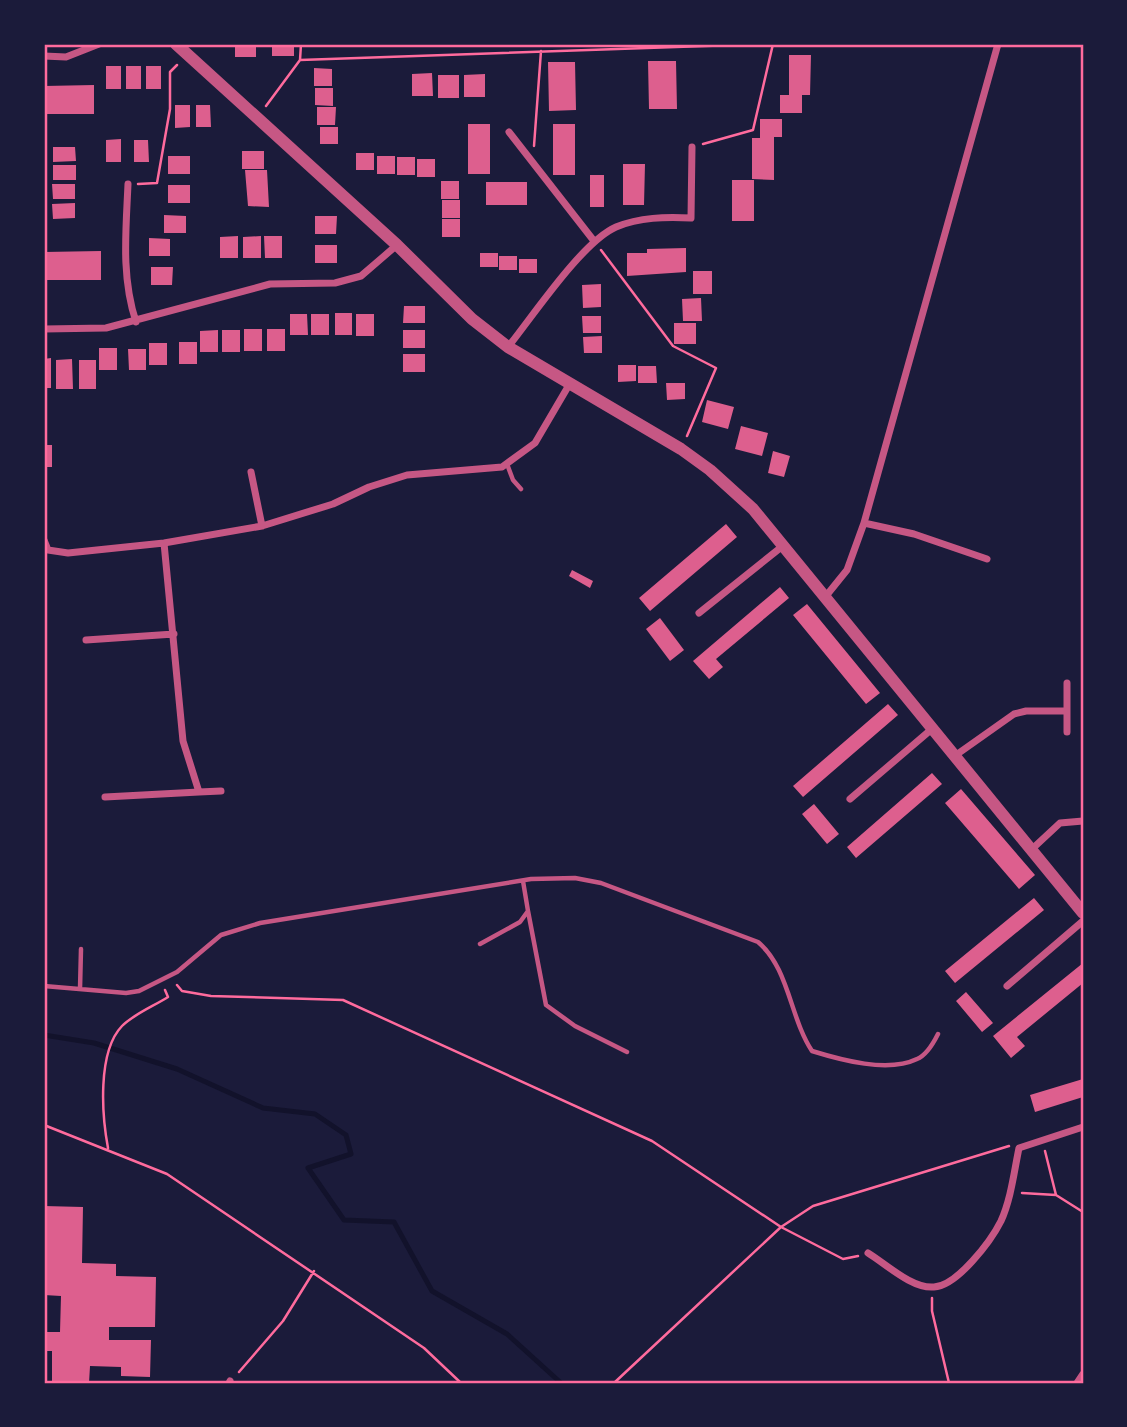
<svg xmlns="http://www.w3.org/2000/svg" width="1127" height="1427" font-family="'Roboto Serif',serif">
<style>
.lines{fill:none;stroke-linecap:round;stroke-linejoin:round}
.stream{stroke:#12122b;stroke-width:5}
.building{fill:#dd5f8e}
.path{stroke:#ff6b9d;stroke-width:2.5}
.service{stroke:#c65784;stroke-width:4.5}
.minor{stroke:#c65784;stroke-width:7}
.tertiary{stroke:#c65784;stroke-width:12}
.neatline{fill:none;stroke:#ff6b9d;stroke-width:2.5}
</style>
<rect width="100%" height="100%" fill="#1b1b3a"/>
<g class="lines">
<!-- stream -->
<path class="stream" d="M 44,1035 L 94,1043 L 177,1069 L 263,1108 L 315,1114 L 346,1135 L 351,1154 L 308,1168 L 344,1220 L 394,1222 L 432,1291 L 507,1334 L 561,1383"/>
</g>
<!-- building -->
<path class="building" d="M 235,44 L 256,44 L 256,57 L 235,57 Z
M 272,44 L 294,44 L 294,56 L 272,56 Z
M 789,55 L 811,55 L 810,95 L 802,95 L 802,113 L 780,113 L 780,95 L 789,95 Z
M 648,61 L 676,61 L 677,109 L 649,109 Z
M 548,62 L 575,62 L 576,110 L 549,111 Z
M 106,66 L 121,66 L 121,89 L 106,89 Z
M 126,66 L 141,66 L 141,89 L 126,89 Z
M 146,66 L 161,66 L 161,89 L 146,89 Z
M 314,68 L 332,69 L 332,86 L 314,86 Z
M 432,73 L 433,96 L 412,96 L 412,74 Z
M 485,74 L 485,97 L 464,97 L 464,75 Z
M 438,75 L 459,75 L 459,98 L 438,98 Z
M 94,85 L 94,114 L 44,114 L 44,86 Z
M 315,88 L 333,88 L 333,106 L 315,105 Z
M 175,105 L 190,105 L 190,127 L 175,128 Z
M 196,105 L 210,105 L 211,127 L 196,127 Z
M 317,107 L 336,107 L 335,125 L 317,125 Z
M 760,119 L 782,119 L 782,137 L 774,137 L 774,180 L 752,179 L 752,138 L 760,138 Z
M 468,124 L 490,124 L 490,174 L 468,174 Z
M 553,124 L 575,124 L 575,175 L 553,175 Z
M 320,127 L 338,127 L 338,144 L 320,144 Z
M 121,139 L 121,162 L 106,162 L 106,140 Z
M 134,140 L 148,140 L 149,162 L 134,162 Z
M 53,147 L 75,147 L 76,161 L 53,162 Z
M 242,151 L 264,151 L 264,169 L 242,169 Z
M 356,153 L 374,153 L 374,170 L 356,170 Z
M 168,156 L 190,156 L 190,174 L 168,174 Z
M 377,156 L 395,156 L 395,174 L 377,174 Z
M 397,157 L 415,157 L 415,175 L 397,175 Z
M 417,159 L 435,159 L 435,177 L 417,177 Z
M 623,164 L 645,164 L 644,205 L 623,205 Z
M 53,165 L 76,165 L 76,180 L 53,180 Z
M 245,170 L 267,170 L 269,207 L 248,206 Z
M 590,175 L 604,175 L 604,207 L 590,207 Z
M 732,180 L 754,180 L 754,221 L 732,221 Z
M 441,181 L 459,181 L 459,199 L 441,199 Z
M 486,182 L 527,182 L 527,205 L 486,205 Z
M 52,184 L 75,184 L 75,199 L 53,199 Z
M 168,185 L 190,185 L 190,203 L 168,203 Z
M 442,200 L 460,200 L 460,218 L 442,218 Z
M 75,203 L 75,218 L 53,219 L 52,204 Z
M 164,215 L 186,216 L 186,233 L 164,233 Z
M 315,216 L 337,216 L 336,234 L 315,234 Z
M 442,219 L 460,219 L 460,237 L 442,237 Z
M 238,236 L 238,258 L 220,258 L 220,237 Z
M 261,236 L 261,258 L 243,258 L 243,237 Z
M 264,236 L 282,236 L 282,258 L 265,258 Z
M 149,238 L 170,239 L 170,256 L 149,256 Z
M 315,245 L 337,245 L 337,263 L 315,263 Z
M 686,248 L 686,272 L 627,276 L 627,253 L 647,253 L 647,249 Z
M 101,251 L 101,280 L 44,280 L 44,252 Z
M 480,253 L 498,253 L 498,267 L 480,267 Z
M 499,256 L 517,256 L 517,270 L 499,270 Z
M 519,259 L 537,259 L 537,273 L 519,273 Z
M 151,267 L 173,267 L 172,285 L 151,285 Z
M 693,271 L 712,271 L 712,294 L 693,294 Z
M 601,284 L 601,307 L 583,308 L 582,285 Z
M 701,298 L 702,321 L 683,321 L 682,299 Z
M 404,306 L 425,306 L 425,323 L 403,323 Z
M 335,313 L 352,313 L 352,335 L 335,335 Z
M 290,314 L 307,314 L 308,335 L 290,335 Z
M 311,314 L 329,314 L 329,335 L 311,335 Z
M 356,314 L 374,314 L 374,336 L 356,336 Z
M 582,316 L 601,316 L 601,333 L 583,333 Z
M 674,323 L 696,323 L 696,344 L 674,344 Z
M 244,329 L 262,329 L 262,351 L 244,351 Z
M 267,329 L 285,329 L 285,351 L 267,351 Z
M 218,330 L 218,352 L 200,352 L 200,331 Z
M 222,330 L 240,330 L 240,352 L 222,352 Z
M 403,330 L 425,330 L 425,348 L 403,348 Z
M 602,336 L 602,353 L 584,353 L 583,337 Z
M 179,342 L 197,342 L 197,364 L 179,364 Z
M 149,343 L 167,343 L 167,365 L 149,365 Z
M 99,348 L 117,348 L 117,370 L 99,370 Z
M 128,349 L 146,349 L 146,370 L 129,370 Z
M 403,354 L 425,354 L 425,372 L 403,372 Z
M 51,358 L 51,388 L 44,388 L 44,359 Z
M 72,359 L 73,389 L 56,389 L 56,360 Z
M 79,360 L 96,360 L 96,389 L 79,389 Z
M 618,365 L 636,365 L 636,381 L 618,382 Z
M 638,366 L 656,366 L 657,383 L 638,383 Z
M 666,383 L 685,383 L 685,399 L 667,400 Z
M 707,400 L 734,407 L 728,429 L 702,422 Z
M 741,426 L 768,433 L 762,456 L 735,449 Z
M 44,445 L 52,445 L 52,467 L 44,467 Z
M 773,451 L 790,456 L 784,477 L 768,473 Z
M 726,524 L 737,537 L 650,611 L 639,598 Z
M 572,570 L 593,581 L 590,588 L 569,576 Z
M 780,587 L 789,598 L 716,659 L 723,667 L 709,679 L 693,661 Z
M 807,604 L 880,693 L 866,704 L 793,615 Z
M 660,618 L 684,650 L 670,661 L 646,629 Z
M 888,704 L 898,715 L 803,797 L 793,786 Z
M 932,773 L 942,784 L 856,858 L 847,847 Z
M 961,789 L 1035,875 L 1019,889 L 945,803 Z
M 814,804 L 839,834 L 827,844 L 802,814 Z
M 1034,898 L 1044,910 L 955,983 L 945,971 Z
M 1083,963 L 1083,983 L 1017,1037 L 1025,1046 L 1011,1058 L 993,1036 Z
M 966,992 L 993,1023 L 982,1032 L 956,1001 Z
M 1083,1079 L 1083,1097 L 1035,1112 L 1030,1095 Z
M 44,1206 L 83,1207 L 82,1263 L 116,1264 L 116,1276 L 156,1277 L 155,1327 L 109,1327 L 109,1340 L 151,1340 L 150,1377 L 121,1376 L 121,1367 L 90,1366 L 89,1383 L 52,1383 L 52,1351 L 44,1351 L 44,1332 L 60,1332 L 61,1296 L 44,1295 Z"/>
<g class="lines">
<!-- path -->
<path class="path" d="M 300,60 L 765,44
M 266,106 L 300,60 L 301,44
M 703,144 L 753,130 L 773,44
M 534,146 L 541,51
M 138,184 L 157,183 L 170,109 L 170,72 L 177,65
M 601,250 L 673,346 L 716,368 L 687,436
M 177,985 L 182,991 L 211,996 L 343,1000 L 652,1141 L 781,1227 L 843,1259 L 858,1256
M 44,1125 L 167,1174 L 424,1348 L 461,1383
M 108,1148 C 102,1116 97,1052 122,1026 C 134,1014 154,1006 168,997 L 165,990
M 1045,1151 L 1056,1195
M 1022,1193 L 1056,1195 L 1083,1212
M 932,1298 L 932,1311 L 949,1383
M 239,1372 L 283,1321 L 314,1271
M 614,1383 L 781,1227 L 813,1206 L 1009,1146
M 885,1383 L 919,1383"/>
<!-- service -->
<path class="service" d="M 507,464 L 513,480 L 521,489
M 528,911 L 546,1005 L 575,1026 L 627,1052
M 480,944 L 520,922 L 528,911 L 523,881
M 44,986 L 126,993 L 139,991 L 177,972 L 221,935 L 260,923 L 531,879 L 575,878 L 601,883 L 758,942 C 789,968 790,1018 812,1051 C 841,1060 888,1073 917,1059 C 927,1055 934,1042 938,1034
M 80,989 L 81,949"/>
<!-- minor -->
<path class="minor" d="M 44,56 L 66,57 L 99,44
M 509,132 L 594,241
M 128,184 C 126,231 121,276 136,322
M 44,329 L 106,328 L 270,284 L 335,283 L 361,276 L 397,245
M 508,347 C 533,316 582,242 616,227 C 640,217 665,217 691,218 L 692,147
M 251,472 L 262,526
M 864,523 L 914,534 L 987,559
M 44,540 L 48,550 L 68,553 L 164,543 L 262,526 L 333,504 L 369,487 L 407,475 L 502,467 L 535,443 L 569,385
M 826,596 L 847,570 L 864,523 L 998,44
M 699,613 L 784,545
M 86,640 L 174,634
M 1067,732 L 1067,683
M 956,755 L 1014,714 L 1026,711 L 1067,711
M 199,792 L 221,791
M 105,797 L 199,792 L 183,741 L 164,543
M 850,799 L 933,728
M 1031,850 L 1060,823 L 1083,821
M 1007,986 L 1083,921
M 868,1253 C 886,1264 912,1289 934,1287 C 957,1286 991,1241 1001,1221 C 1011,1199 1014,1172 1019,1148 L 1083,1127
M 229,1383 L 230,1381
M 1077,1383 L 1083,1374"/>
<!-- tertiary -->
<path class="tertiary" d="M 176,44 L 397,245 L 472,319 L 508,347 L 681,449 L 710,470 L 753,509 L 1083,913"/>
</g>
<!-- border -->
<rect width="1127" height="1427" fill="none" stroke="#1b1b3a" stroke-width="91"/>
<rect x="46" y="46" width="1036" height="1336" class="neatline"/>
</svg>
